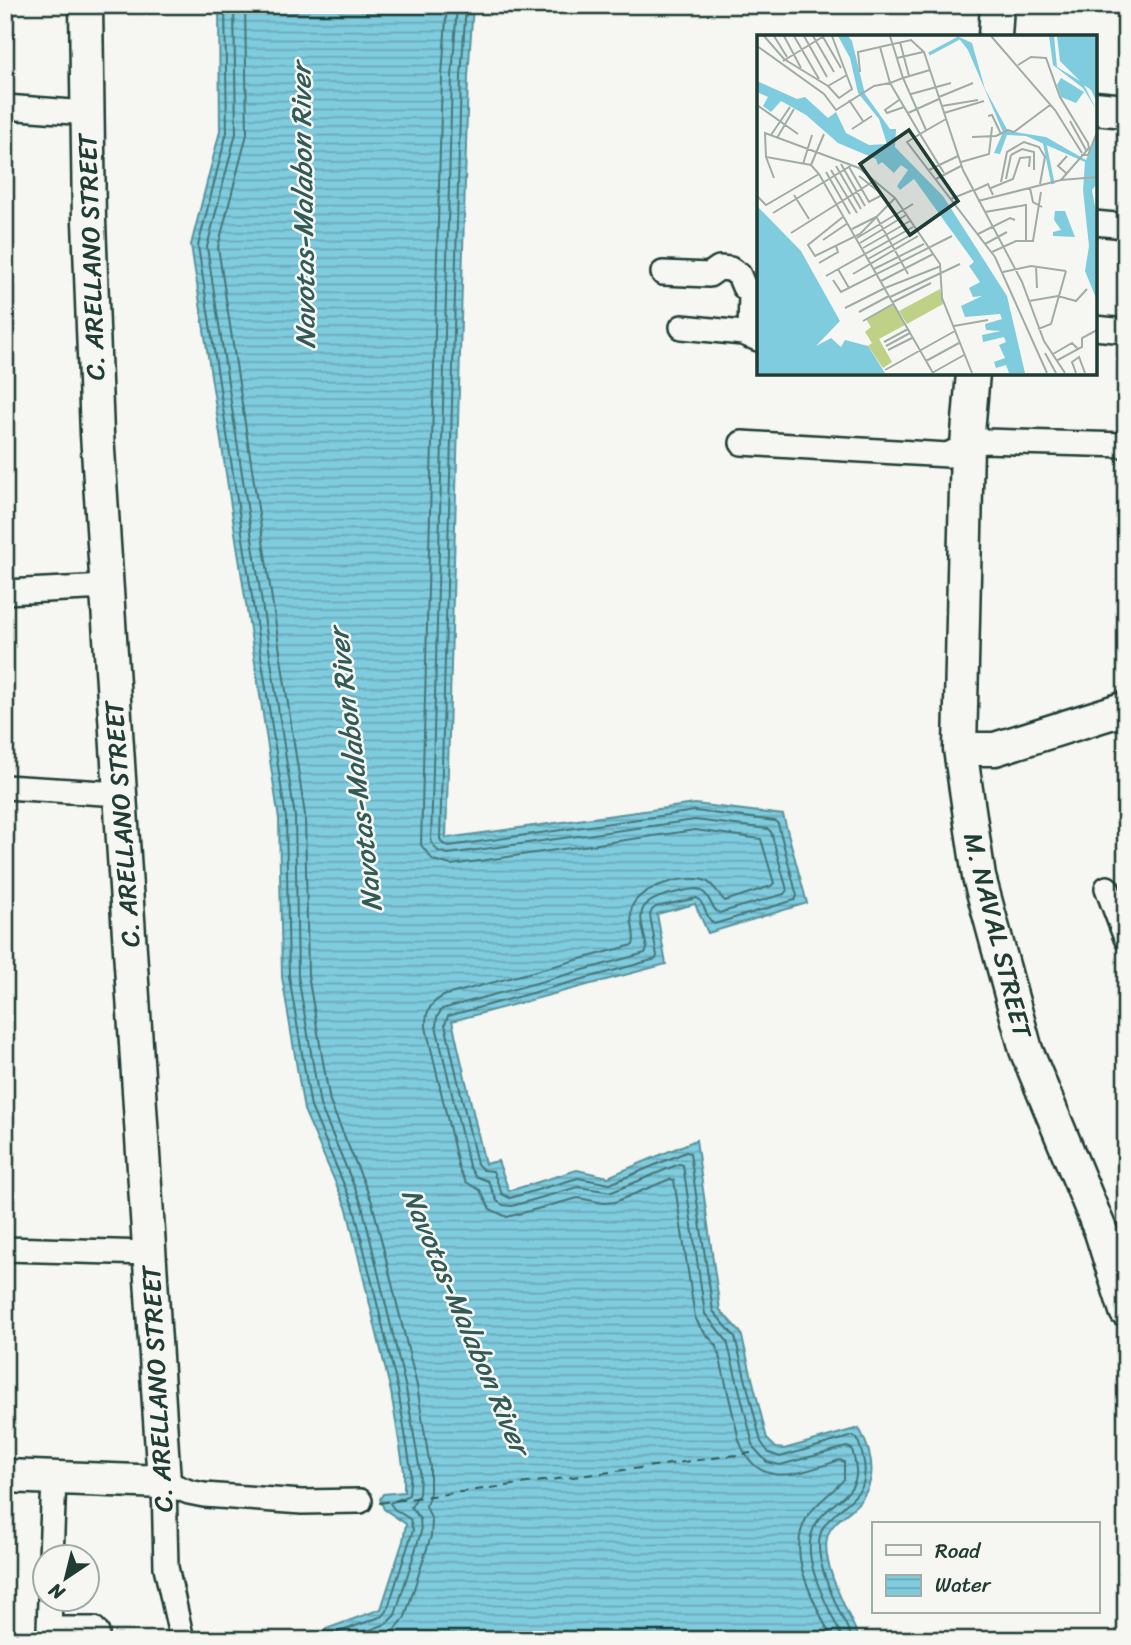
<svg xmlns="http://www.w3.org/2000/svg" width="1131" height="1645" font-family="Sriracha,sans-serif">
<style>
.water{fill:url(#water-rules);stroke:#59939b;stroke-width:2}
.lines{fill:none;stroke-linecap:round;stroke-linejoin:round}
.shore{stroke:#467678;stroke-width:2}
.ferry{stroke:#325a56;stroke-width:2;stroke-dasharray:9 7;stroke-linecap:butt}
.street-casing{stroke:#1f3d34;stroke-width:28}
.secondary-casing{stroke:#1f3d34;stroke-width:37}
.street{stroke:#f6f6f2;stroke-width:23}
.secondary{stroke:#f6f6f2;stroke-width:32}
.labels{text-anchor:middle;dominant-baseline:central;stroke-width:5;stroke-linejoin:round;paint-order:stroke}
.street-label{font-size:26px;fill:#1f3d34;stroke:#f6f6f2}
.water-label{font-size:28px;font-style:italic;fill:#325a56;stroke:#f6f6f2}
.inset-river{fill:none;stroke:#80ccdf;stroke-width:3.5}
.inset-road{fill:none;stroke:#a0aca6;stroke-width:2}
.view{fill:#1f3d34;fill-opacity:0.15;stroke:#1f3d34;stroke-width:3.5}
.inset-edge{fill:none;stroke:#1f3d34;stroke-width:3.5}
</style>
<defs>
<pattern id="water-rules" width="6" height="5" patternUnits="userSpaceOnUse" patternTransform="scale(1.75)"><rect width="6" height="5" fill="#80ccdf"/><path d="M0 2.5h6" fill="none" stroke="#68a7b6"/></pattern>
</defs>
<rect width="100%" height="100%" fill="#f6f6f2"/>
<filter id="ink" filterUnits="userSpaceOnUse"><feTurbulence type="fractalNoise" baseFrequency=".0143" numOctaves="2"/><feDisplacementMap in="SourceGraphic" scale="14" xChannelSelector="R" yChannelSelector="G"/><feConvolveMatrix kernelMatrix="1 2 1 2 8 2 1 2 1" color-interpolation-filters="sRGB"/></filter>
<g filter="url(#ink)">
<!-- water -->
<path class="water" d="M 219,5 L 473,5 L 468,77 L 446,838 L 695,804 L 783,815 L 807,903 L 708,933 L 695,904 L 657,914 L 666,964 L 452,1021 L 485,1164 L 498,1161 L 509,1191 L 577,1170 L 608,1177 L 696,1140 L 720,1310 L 741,1333 L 767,1439 L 776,1448 L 784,1449 L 859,1428 C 875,1458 879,1486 851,1510 C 842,1517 829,1526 827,1538 C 821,1565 849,1614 860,1640 L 319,1640 L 326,1629 L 381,1609 L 403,1541 L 406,1524 L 384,1509 L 380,1499 L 383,1494 L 404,1492 L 404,1471 L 391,1392 L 347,1209 L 304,1110 L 282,977 L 279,819 L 191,245 L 220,131 Z"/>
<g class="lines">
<!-- shore -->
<path class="shore" d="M 225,5 L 227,132 L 198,246 L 286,818 L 289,976 L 311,1107 L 354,1208 L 398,1390 L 411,1470 L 409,1495 L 390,1503 L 394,1509 L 410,1519 L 413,1530 L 387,1611 L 383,1616 L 331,1635 L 327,1640
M 234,5 L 236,133 L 207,247 L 295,817 L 298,976 L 320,1105 L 362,1205 L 406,1389 L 420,1471 L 419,1494 L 411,1507 L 420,1519 L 421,1532 L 395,1615 L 386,1624 L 343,1640
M 245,5 L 247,134 L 218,247 L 305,815 L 308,975 L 330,1102 L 372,1202 L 417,1386 L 430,1467 L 430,1493 L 426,1506 L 432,1521 L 431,1536 L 405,1617 L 395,1630 L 373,1640
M 447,5 L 442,76 L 421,845 L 433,860 L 451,865 L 695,830 L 761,839 L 774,883 L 771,886 L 725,901 C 718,895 715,885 706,881 C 688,873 638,887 632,907 C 628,920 637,934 633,945 L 446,995 C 431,1001 425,1012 426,1027 L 459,1169 L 466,1182 L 480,1190 L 490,1209 L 507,1217 L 578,1198 L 604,1203 L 615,1202 L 670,1179 L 674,1180 L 695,1317 L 700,1327 L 717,1346 L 739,1440 C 758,1494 801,1472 840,1460 L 844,1462 L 844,1479 C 833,1493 815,1502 806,1519 C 785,1557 817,1605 832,1640
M 457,5 L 452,77 L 431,842 L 438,851 L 448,854 L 695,820 L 768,829 L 771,832 L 787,890 L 784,894 L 719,913 C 709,907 711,894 698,889 C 688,889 679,892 670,894 C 631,904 641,916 647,949 L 645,953 L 442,1009 L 437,1017 L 436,1026 L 469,1166 L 475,1176 L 488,1181 L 497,1201 L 503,1205 L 512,1206 L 578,1187 L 612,1192 L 679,1164 L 683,1165 L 705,1314 L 727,1341 L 754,1448 L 767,1462 L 780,1465 L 847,1447 L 852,1449 C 854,1458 857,1467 856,1476 C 852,1504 806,1507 810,1553 C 812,1580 832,1614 843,1640
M 466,5 L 461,77 L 440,839 L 443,844 L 449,846 L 695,811 L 775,821 L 778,824 L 797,896 L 795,900 L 714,924 C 705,918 706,904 697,898 L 656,907 L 652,910 L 650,915 L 657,956 L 656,959 L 448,1016 L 445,1024 L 477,1164 L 483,1170 L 493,1171 L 502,1194 L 510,1198 L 578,1178 L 610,1184 L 686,1152 L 690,1153 L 713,1311 L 735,1337 L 761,1442 L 769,1453 L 780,1457 L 853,1436 L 857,1438 C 863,1454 868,1471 862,1487 C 852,1503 834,1511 824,1526 C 806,1553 841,1613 853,1640"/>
<!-- ferry -->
<path class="ferry" d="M 379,1503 L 751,1453"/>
<defs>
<path id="street" d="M 5,107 L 87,113
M 1094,223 L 1126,226
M 663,273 L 709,275 L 719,268 L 730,269 L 739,275 L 744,287 L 751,291 L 750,336
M 682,327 L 743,333 L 758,339
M 1094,328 L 1126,331
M 742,443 L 948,455 L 967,445 L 984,441 L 1126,445
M 5,592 L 107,587
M 5,787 L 120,794
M 1107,888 L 1126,938
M 5,1249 L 149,1253
M 51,1558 L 54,1478
M 50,1600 L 49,1629 L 94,1629 L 97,1633 L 96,1640
M 182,1640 L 166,1567 L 164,1482 L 189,1492 L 204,1495 L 302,1502 L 360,1501"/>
<path id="secondary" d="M 995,37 L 997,5
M 1094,108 L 1126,111
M 973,373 L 967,445 L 960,749 L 979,877 L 1026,1050 L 1101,1232 L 1126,1311
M 960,749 L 995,749 L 1126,708
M 5,1476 L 164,1482 L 97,434 L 89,221 L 86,5"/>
</defs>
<!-- street casing -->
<use href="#street" class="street-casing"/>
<!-- secondary casing -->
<use href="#secondary" class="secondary-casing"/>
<!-- street -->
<use href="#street" class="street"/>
<!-- secondary -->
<use href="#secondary" class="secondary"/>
</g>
</g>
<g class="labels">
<!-- street labels -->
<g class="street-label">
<text transform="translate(91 257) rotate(-92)">C. ARELLANO STREET</text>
<text transform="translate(122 824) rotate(-94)">C. ARELLANO STREET</text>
<text transform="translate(998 935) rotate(76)">M. NAVAL STREET</text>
<text transform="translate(157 1389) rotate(-93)">C. ARELLANO STREET</text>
</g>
<!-- water labels -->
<g class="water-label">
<text transform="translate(303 206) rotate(-91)">Navotas-Malabon River</text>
<text transform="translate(355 770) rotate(-97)">Navotas-Malabon River</text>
<text transform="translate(466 1321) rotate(67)">Navotas-Malabon River</text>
</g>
</g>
<!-- overview -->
<g transform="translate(757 35)">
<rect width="340" height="340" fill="#f6f6f2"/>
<path d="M 183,254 L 186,269 L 150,289 L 142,276 Z" fill="#bfd186"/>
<path d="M 137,269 L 148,290 L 122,304 L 135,327 L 126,333 L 111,311 L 115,308 L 108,297 L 114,292 L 109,284 Z" fill="#bfd186"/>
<path d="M 81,1 L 91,1 L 95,6 L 108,59 L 133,94 L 139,94 L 138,112 L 186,161 L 250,261 L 268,338 L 252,338 L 249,330 L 239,333 L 237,327 L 248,323 L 242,310 L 249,307 L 247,302 L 226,307 L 225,300 L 244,296 L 229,295 L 228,289 L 245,284 L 243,279 L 208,282 L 204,271 L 225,261 L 216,262 L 212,253 L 223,247 L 212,231 L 217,227 L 157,144 L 143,155 L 140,151 L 151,135 L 144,130 L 137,138 L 125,127 L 121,130 L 119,124 L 81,108 L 49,80 L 24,66 L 14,77 L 6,71 L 11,62 L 0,57 L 0,46 L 40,64 L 48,62 L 71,83 L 79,77 L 89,98 L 112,110 L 130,109 L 122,84 L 101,58 L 93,23 ZM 200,1 L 215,8 L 228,54 L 251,96 L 289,102 L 329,125 L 339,101 L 339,150 L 335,155 L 339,177 L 339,263 L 328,236 L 332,211 L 326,155 L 328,127 L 269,101 L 250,100 L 243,119 L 237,118 L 246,97 L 211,15 ZM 292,1 L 297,1 L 300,32 L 323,46 L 303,26 L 300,1 L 339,1 L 339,65 L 334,55 L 327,50 L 339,74 L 326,53 L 296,30 ZM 304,43 L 327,57 L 319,68 L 304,62 L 300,50 ZM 0,171 L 44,216 L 83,286 L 59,311 L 74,303 L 84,312 L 88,305 L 111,311 L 128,338 L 0,338 ZM 298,176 L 308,176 L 318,202 L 296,201 L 296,197 L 304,195 L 297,185 Z" fill="#80ccdf"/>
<path class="inset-river" d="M 172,19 L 202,3M 287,105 L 296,149"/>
<path class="inset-road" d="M 7,1 L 27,24 L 71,51 L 82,63 L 95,54 L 75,1M 17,1 L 30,22M 27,1 L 44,33M 37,1 L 62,44M 47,1 L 70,42M 56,1 L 77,37M 133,1 L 146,43 L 133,48 L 163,99 L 150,107 L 238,222 L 290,338M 234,1 L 298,75 L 325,118M 66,2 L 84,33M 143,7 L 152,41M 136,9 L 154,5 L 167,17 L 206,135 L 265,247 L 287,306 L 308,338M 0,11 L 67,59 L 79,75 L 117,51 L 133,48 L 123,12M 140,23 L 166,17M 26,26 L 67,1M 261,30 L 274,22 L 289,23 L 303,62 L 331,108 L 332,113 L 304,145M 103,37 L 101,17 L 136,9M 71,51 L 90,40M 154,59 L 194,48M 182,62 L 216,48M 92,65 L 106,86M 142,65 L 128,75 L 130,78 L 147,72M 0,70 L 41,99M 185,71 L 221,65M 151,78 L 182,64M 187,78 L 227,66M 231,81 L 235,80 L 244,99M 313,86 L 329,115M 95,94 L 115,81M 169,95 L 146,43 L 173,35M 14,100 L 33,72M 215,102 L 239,101 L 251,95 L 257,97 L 293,70M 20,103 L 37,74M 254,120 L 265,114 L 277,117 L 277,135M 324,120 L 331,120 L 340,97M 9,122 L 17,143M 204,127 L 232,119 L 235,92M 46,129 L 55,100M 84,129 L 108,171M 54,130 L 67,99M 79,131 L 104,174M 92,132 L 112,167 L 125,160M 74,135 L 100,178M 172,135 L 201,121M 69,137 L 93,179M 187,138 L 163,99 L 189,84M 309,138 L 301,131 L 310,121M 102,141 L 126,160M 179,144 L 204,131M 249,144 L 254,120M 244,147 L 250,117 L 267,107 L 282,112 L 288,122 L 283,149M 234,153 L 256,144 L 263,123 L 273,122 L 272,132M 273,153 L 276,167 L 285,172M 216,156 L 231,149 L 236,160M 37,160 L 52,184M 0,161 L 9,170 L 62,139M 194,164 L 216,155M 221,166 L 304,145 L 340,142M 228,177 L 269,170 L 269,207M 16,178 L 95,130M 87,181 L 51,210 L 58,221 L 103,199 L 138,163M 120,183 L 151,239M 95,194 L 119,182M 34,198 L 117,146M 221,199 L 253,183 L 258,185M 100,203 L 156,169M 66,205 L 91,188M 103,208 L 149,180M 228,209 L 250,197M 106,213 L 153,186M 235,217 L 259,206 L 276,206 L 284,157M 111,224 L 159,197M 62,228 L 81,217 L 79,211M 279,231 L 280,253M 81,234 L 92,253M 117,234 L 167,209M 246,237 L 274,231 L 309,236M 96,239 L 161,201M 69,241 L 156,192M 76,245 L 84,257 L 195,201M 124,246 L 176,219M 128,253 L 184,231M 133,262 L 203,229M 272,266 L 301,261 L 319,266 L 330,254M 136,267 L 174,248M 88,273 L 128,253M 102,277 L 132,261M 106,286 L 136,269M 197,291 L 231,285M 281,294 L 294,289 L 309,236M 127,307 L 151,294M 129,311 L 153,298M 131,315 L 155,303M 288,318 L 299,338M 296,319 L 315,308 L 321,314M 169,326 L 202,308M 299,326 L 325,312 L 325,303 L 340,295M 128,335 L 198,296M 175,338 L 207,320M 176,338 L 62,139 L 54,130 L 9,122 L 8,98 L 102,133 L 138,163 L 183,229 L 185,263 L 215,338M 319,338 L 315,327 L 322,322 L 328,338"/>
<path class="view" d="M 152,95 L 201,166 L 153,200 L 103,129 Z"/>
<rect width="340" height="340" class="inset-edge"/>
</g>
<!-- margin -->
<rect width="1131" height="1645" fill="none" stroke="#f6f6f2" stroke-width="28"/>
<rect x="14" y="14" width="1103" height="1617" fill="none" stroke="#1f3d34" stroke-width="2.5" filter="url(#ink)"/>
<!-- legend -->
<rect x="872" y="1522" width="228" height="91" fill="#f6f6f2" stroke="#a0aca6" stroke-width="2"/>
<rect x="886" y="1545" width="35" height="10" fill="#f6f6f2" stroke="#a0aca6" stroke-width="2"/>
<text x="935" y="1558" font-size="21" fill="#1f3d34">Road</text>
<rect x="886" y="1575" width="35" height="21" fill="url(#water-rules)" stroke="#a0aca6" stroke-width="2"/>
<text x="935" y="1592" font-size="21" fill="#1f3d34">Water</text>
<!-- north arrow -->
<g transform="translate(66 1578) rotate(215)"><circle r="33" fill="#f6f6f2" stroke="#a0aca6" stroke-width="2"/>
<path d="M0-5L12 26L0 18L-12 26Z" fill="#1f3d34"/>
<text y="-10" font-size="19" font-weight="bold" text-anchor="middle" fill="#1f3d34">N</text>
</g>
</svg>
